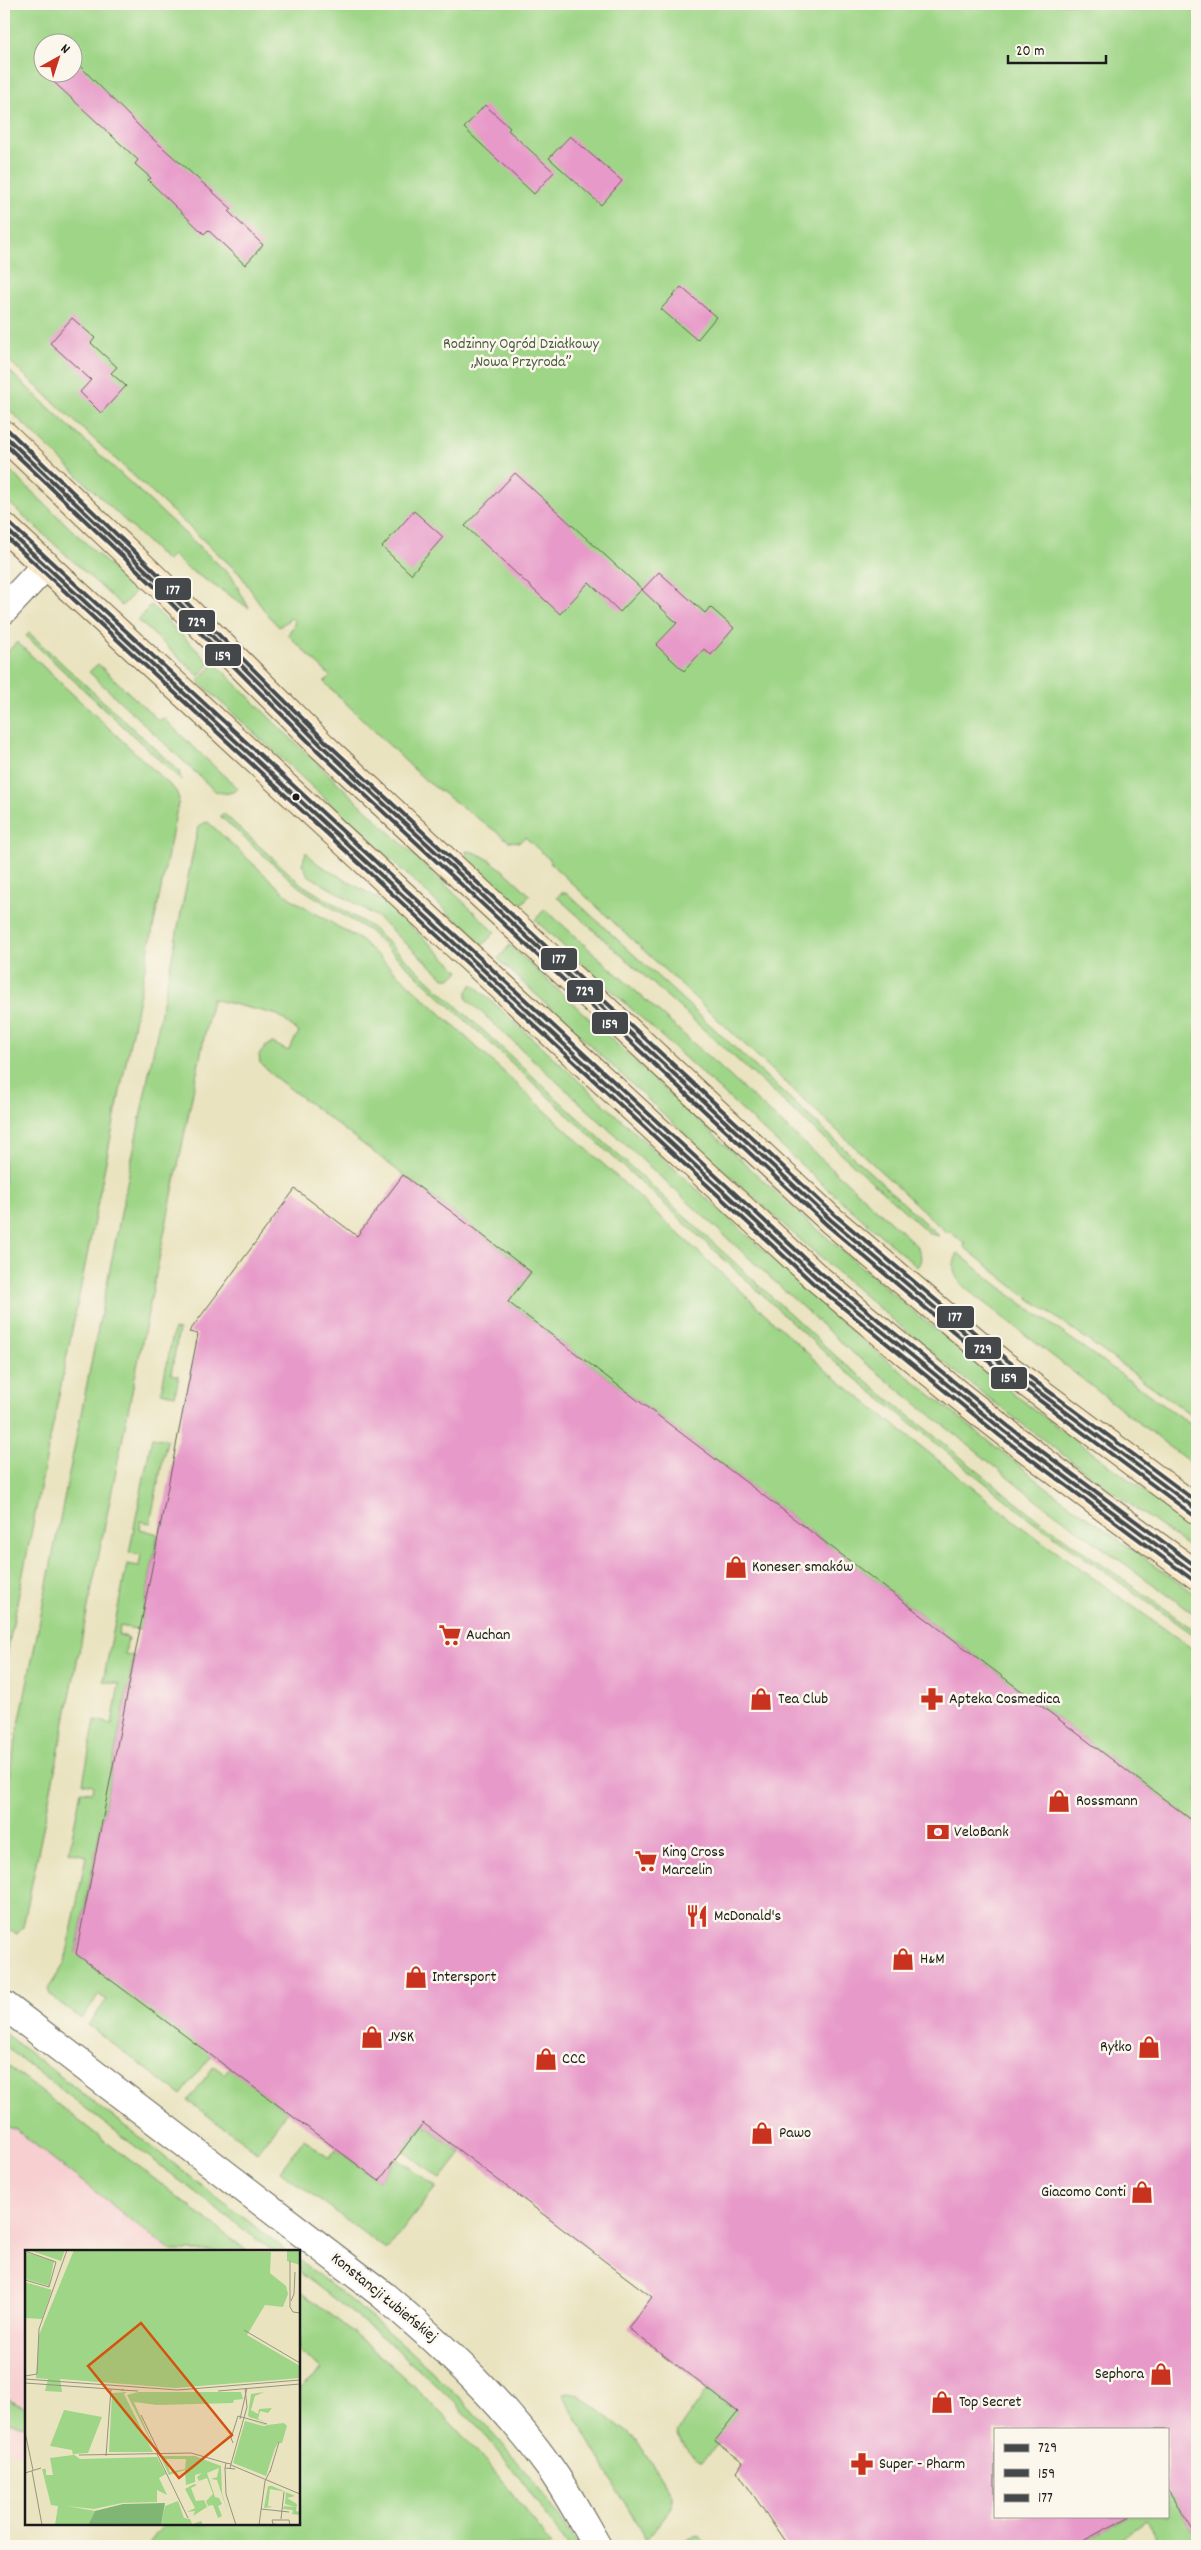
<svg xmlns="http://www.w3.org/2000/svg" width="1201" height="2550" font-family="Dekko,sans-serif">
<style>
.built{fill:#f7cfd1}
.green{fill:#9fd587;stroke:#5e7852;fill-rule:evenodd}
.building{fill:#e79ac9}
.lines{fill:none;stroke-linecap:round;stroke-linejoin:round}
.minor-casing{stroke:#646255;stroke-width:30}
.secondary-casing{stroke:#646255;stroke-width:30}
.minor{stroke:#fff;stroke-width:28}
.secondary{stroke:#f9e7c3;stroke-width:28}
.bus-1-casing{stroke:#fbf7ec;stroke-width:8}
.bus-2-casing{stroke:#fbf7ec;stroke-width:8}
.bus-3-casing{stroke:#fbf7ec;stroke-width:8}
.bus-1{stroke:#45484a;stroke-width:4}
.bus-2{stroke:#45484a;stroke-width:4}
.bus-3{stroke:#45484a;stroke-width:4}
.bus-dot{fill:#1c1c1c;stroke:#fbf7ec;stroke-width:2}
.labels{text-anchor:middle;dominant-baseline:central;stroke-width:5;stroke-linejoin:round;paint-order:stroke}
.park-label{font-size:16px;fill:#4a5d41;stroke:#fbf7ec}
.poi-label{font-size:16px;fill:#1c1c1c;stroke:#fbf7ec;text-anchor:start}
.street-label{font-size:16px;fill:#1c1c1c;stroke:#fbf7ec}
.inset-road{fill:none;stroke:#98937e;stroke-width:1}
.view{fill:#d4530e;fill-opacity:0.15;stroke:#d4530e;stroke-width:2.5}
.inset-edge{fill:none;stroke:#1c1c1c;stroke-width:2.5}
.line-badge{stroke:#fbf7ec;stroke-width:2}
.badge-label{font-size:14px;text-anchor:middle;font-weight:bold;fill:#fff}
</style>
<rect width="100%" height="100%" fill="#fbf7ec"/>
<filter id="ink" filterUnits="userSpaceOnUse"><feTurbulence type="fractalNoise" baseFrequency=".02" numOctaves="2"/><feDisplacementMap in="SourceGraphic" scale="10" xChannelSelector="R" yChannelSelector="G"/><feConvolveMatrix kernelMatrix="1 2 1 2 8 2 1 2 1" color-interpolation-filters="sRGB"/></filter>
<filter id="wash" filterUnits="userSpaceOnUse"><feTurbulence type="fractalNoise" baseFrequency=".0096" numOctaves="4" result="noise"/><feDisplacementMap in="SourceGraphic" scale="20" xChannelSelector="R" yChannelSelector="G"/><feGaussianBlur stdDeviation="1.12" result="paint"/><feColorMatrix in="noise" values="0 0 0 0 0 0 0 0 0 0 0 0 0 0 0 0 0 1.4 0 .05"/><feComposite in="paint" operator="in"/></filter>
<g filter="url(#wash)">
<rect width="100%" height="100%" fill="#eae3c0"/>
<!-- built -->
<path class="built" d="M 4,2072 L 236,2251 L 26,2251 L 26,2456 L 4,2450 Z"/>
<!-- green -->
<path class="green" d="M 4,4 L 1197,4 L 1197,1419 L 1015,1288 L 964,1247 L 965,1244 L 949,1231 L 947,1233 L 550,863 L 551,861 L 525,837 L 520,842 L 509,841 L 425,780 L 324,682 L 330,676 L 288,635 L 295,622 L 291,618 L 279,627 L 266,613 L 240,574 L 4,356 ZM 42,42 L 72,42 L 72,72 L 42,72 Z
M 4,366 L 232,577 L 249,608 L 184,566 L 173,555 L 167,561 L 4,405 Z
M 4,465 L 136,591 L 122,606 L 4,498 Z
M 151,605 L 210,663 L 199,676 L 138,620 Z
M 29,633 L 179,771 L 181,780 L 26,636 Z
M 17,642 L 176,791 L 179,799 L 4,1668 L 4,655 Z
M 215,663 L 282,730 L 495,932 L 483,945 L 198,681 Z
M 98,664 L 159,721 L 163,718 L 238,789 C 229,795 225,794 215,791 L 89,672 Z
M 223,813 L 301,884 L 371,927 L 839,1359 L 1032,1515 L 1197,1632 L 1197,1637 L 1030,1519 L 836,1363 L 369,931 L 299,887 L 220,816 Z
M 206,822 L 209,823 L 290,898 L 362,941 L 828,1372 L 1023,1528 L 1197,1652 L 1197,1824 L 508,1302 L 531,1272 L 272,1075 L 260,1063 L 259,1055 L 267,1045 L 273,1043 L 288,1051 L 299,1032 L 278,1015 L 212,999 L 23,1927 L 17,1934 L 4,1928 L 4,1800 L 198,827 Z
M 466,851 C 486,851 516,882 530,895 L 520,906 L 467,857 Z
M 306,852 L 318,864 L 387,904 L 459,971 L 452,978 L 444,978 L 377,917 L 308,875 L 302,864 Z
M 561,893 L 567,893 L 939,1236 L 930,1234 L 557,897 Z
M 545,909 L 914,1243 C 920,1250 924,1259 917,1267 L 821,1183 L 535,920 Z
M 510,945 L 797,1212 L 913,1311 L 1028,1405 L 1197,1530 L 1197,1553 C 1096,1480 996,1407 900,1326 C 761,1210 631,1082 498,959 Z
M 473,984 L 857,1336 L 1050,1490 L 1197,1596 L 1197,1616 L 1042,1504 L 848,1349 L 467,999 L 467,991 Z
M 958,1253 L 1010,1295 L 1197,1429 L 1197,1468 L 965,1288 C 954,1276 950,1268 958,1253 Z
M 174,1329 L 179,1330 L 171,1374 L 179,1376 L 175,1395 L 161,1392 Z
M 152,1437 L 167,1440 L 150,1523 L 141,1521 L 140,1529 L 158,1534 L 140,1630 L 120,1626 L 119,1635 L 128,1637 L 125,1654 L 134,1656 L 76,1953 L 212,2055 L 181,2095 L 88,2025 L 107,2000 L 99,1995 L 81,2019 L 50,1995 L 48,1989 L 65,1963 L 86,1856 L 69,1852 L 81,1791 L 92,1792 L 93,1785 L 83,1783 L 95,1720 L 112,1724 L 119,1684 L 103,1681 L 127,1564 L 139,1566 L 141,1555 L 129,1553 Z
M 4,2033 L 287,2251 L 272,2251 L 24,2061 L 4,2045 Z
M 4,2063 L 236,2242 L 247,2251 L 171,2251 L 15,2129 L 4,2126 Z
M 214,2066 L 224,2074 L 229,2068 L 287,2112 L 257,2152 L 188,2101 Z
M 423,2124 L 461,2153 L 441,2179 L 403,2150 Z
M 304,2139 L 329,2158 L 336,2149 L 379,2181 L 397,2158 L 436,2187 L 387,2250 L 280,2171 Z
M 299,2260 C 410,2346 502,2426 579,2546 L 567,2546 C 534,2496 498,2446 455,2403 C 407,2355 353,2313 299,2272 Z
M 299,2290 C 396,2363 482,2445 551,2546 L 147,2546 L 164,2524 L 299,2524 L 299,2390 L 322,2369 L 299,2351 Z
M 708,2389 L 738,2412 L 716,2441 L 719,2444 L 702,2462 C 693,2458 680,2442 677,2432 Z
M 568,2393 L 579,2395 L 636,2439 L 672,2495 L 672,2507 L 646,2540 L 563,2395 Z
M 4,2398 L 26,2408 L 26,2426 L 4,2421 Z
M 1172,2495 L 1195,2534 L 1178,2546 L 1162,2546 L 1146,2520 L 1111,2546 L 1073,2546 L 1131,2516 L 1167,2516 L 1167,2498 Z
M 695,2536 L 700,2537 L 708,2546 L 679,2546 L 685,2540 Z"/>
<g id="blocks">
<!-- building -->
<path class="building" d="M 72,58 L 144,131 L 232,209 L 229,212 L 263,245 L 245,265 L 208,230 L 204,234 L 148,180 L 151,178 L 135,164 L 138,160 L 43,72 L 72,72 Z
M 485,105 L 510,128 L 508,130 L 554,172 L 534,194 L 464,128 Z
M 570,136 L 622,181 L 601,205 L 549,158 Z
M 681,287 L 716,317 L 697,340 L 661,309 Z
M 72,318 L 95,338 L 91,343 L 117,367 L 111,373 L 126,386 L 101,413 L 80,392 L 91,380 L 50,343 Z
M 515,473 L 642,589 L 620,612 L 589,582 L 560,614 L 465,526 Z
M 414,511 L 443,537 L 411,574 L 382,547 Z
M 659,572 L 705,613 L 710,607 L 734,628 L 711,655 L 704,649 L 684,671 L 656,645 L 677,623 L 642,590 Z
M 403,1175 L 531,1272 L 508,1302 L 1197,1824 L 1197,2537 L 1167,2488 L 1167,2429 L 995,2429 L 995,2516 L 1131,2516 L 1073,2546 L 788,2546 L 737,2471 L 743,2462 L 715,2441 L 738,2412 L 628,2328 L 652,2297 L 423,2123 L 379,2181 L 76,1954 L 198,1334 L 189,1332 L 295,1189 L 357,1236 Z"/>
</g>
</g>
<g filter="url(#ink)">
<use href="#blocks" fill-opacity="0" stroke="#646255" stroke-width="1"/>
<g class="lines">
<defs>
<path id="minor" d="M 4,610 L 46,565
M 4,2005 L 383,2295 C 444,2347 503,2402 550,2468 C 567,2492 582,2520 597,2546"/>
<path id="secondary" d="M 4,435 L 159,583 L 322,746 L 831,1220 L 1003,1365 L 1197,1510
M 4,527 L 817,1278 C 940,1383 1066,1482 1197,1575"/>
</defs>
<!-- minor casing -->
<use href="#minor" class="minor-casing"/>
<!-- secondary casing -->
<use href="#secondary" class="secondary-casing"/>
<!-- minor -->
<use href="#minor" class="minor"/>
<!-- secondary -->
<use href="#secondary" class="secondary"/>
<defs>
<path id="bus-1" d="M 4,435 L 159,583 L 322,746 L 831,1220 L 1003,1365 L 1197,1510
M 4,527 L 817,1278 L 1004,1431 L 1197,1575"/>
<path id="bus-2" d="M 4,443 L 155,587 L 318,751 L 827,1225 L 999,1370 L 1193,1515
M 4,535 L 813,1283 L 1000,1436 L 1193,1580"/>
<path id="bus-3" d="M 8,430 L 163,579 L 326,742 L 835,1215 L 1007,1360 L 1197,1502
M 8,522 L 821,1273 L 1008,1426 L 1197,1567"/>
</defs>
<!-- bus-1 casing -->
<use href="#bus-1" class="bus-1-casing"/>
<!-- bus-2 casing -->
<use href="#bus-2" class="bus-2-casing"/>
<!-- bus-3 casing -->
<use href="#bus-3" class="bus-3-casing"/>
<!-- bus-1 -->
<use href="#bus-1" class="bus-1"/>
<!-- bus-2 -->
<use href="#bus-2" class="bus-2"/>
<!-- bus-3 -->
<use href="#bus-3" class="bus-3"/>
</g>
</g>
<!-- icons -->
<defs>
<symbol id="shop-bare" viewBox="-9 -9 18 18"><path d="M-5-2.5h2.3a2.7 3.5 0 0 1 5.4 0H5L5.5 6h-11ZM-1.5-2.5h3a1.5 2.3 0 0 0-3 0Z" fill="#c8321e" stroke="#fbf7ec" stroke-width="2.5" paint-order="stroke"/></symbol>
<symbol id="supermarket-bare" viewBox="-9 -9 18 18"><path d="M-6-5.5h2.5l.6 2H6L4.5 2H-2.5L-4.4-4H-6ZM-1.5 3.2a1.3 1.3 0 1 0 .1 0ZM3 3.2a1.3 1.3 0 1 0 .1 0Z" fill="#c8321e" stroke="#fbf7ec" stroke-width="2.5" paint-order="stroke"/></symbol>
<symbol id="pharmacy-bare" viewBox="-9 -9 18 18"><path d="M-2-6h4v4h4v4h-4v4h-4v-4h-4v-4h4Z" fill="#c8321e" stroke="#fbf7ec" stroke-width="2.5" paint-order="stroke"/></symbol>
<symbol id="bank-bare" viewBox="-9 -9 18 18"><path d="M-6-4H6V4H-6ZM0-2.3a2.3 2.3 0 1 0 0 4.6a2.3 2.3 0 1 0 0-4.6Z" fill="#c8321e" stroke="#fbf7ec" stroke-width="2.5" paint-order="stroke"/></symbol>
<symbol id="restaurant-bare" viewBox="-9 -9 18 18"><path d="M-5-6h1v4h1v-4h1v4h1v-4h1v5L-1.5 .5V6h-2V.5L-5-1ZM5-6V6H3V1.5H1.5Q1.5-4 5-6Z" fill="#c8321e" stroke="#fbf7ec" stroke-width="2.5" paint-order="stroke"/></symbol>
</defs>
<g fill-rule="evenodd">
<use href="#shop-bare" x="720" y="1551" width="32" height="32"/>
<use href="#supermarket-bare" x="434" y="1619" width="32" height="32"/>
<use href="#shop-bare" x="745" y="1683" width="32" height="32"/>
<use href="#pharmacy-bare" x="916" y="1683" width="32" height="32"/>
<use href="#shop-bare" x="1043" y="1785" width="32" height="32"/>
<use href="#bank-bare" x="922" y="1816" width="32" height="32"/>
<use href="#supermarket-bare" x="630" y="1845" width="32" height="32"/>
<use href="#restaurant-bare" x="681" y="1900" width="32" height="32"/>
<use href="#shop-bare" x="887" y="1943" width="32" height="32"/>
<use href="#shop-bare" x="400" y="1961" width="32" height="32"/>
<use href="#shop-bare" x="356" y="2021" width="32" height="32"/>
<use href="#shop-bare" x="1133" y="2031" width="32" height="32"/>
<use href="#shop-bare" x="530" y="2043" width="32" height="32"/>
<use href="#shop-bare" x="746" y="2117" width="32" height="32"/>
<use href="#shop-bare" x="1126" y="2176" width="32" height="32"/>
<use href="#shop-bare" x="1145" y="2358" width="32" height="32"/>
<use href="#shop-bare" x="926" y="2386" width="32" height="32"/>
<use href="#pharmacy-bare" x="846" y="2448" width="32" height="32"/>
</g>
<!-- markers -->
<circle class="bus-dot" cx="296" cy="797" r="4.5"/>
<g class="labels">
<!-- park labels -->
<g class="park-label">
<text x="521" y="344">Rodzinny Ogród Działkowy<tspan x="521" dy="18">„Nowa Przyroda”</tspan></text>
</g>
<!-- poi labels -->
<g class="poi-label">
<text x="752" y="1567">Koneser smaków</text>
<text x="466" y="1635">Auchan</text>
<text x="778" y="1699">Tea Club</text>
<text x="949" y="1699">Apteka Cosmedica</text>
<text x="1076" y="1801">Rossmann</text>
<text x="954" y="1832">VeloBank</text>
<text x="662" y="1852">King Cross<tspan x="662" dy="18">Marcelin</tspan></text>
<text x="714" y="1916">McDonald's</text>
<text x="920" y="1959">H&amp;M</text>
<text x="432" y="1977">Intersport</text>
<text x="388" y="2037">JYSK</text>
<text x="1132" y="2047" text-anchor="end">Ryłko</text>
<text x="562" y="2059">CCC</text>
<text x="779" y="2133">Pawo</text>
<text x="1126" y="2192" text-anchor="end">Giacomo Conti</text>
<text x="1144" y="2374" text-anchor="end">Sephora</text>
<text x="959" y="2402">Top Secret</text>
<text x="879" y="2464">Super - Pharm</text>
</g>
<!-- street labels -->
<g class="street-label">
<text transform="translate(384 2298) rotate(39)">Konstancji Łubieńskiej</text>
</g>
</g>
<!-- overview -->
<g transform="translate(25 2250)">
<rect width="275" height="275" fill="#eae3c0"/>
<path d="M 4,0 L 40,0 L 36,11 ZM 49,0 L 246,2 L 245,23 L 261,36 L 263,44 L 258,57 L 240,55 L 222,85 L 275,116 L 275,128 L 150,138 L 35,129 L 37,142 L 20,141 L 23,129 L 11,128 L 14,85 ZM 262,0 L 275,0 L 275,15 L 262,11 ZM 0,2 L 29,11 L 24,36 L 0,29 ZM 0,32 L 27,40 L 17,69 L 0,68 ZM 102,142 L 99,144 L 128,202 L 84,202 L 87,143 ZM 113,142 L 216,142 L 218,149 L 209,150 L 208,153 L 132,155 L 109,152 L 131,201 L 102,145 ZM 239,142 L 230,146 L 226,160 L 233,164 L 234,159 L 247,158 L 243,163 L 235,161 L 233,169 L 241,172 L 224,167 L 223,165 L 226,144 ZM 39,160 L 77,167 L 63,203 L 48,204 L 55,209 L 132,207 L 141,224 L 134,228 L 142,245 L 132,240 L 132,252 L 97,253 L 69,259 L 42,256 L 70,261 L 63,275 L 30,275 L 33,256 L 26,255 L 17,219 L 21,219 L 21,225 L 28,225 L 25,208 L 48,205 L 47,200 L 25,196 ZM 223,170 L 242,175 L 259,173 L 262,176 L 257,193 L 253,193 L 250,198 L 241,226 L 208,213 L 220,171 L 238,176 L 243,176 ZM 135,206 L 170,206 L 196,216 L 197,243 L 203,263 L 192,230 L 186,229 L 192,227 L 194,218 L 182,223 L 190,247 L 194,248 L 197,254 L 193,256 L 197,266 L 193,268 L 188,255 L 183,256 L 181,251 L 188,244 L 182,228 L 174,231 L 172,227 L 177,223 L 170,225 L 170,232 L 161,235 L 160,220 L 144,225 ZM 140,209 L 161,209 L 160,219 L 145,222 ZM 169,234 L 172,235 L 166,238 L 171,251 L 179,250 L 184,261 L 182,257 L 168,266 L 170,261 L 162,262 L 170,258 L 160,239 ZM 243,236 L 247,236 L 270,246 L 262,248 L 272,254 L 271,261 L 275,262 L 275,275 L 274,265 L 267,264 L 268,260 L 258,259 L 259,256 L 270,257 L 260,254 L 261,242 L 245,239 L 243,256 L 248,257 L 239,258 ZM 153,251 L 159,268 L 165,269 L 167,274 L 176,271 L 178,275 L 136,275 L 140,256 Z" fill="#9fd587" fill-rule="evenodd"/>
<path d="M 140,253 L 136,275 L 63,275 L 70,261 L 98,254 Z" fill="#7fb674"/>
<path class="inset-road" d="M 0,1 L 31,12 L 24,37M 265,11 L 265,57 L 268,62 L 275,63M 0,30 L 24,37M 266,51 L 269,44 L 270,22M 219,80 L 275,113M 0,126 L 12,124 L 14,79 L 42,0M 0,129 L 153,140 L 275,130M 0,133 L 99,140M 96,140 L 113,141M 193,141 L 275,134M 116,165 L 135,204M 215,169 L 222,138M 0,182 L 8,220M 208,193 L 206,188 L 213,166 L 242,174M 132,204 L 163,268M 54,205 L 166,203 L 201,213M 81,206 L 86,139M 206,214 L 222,157 L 220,138M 206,215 L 275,244M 200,218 L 201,244 L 211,275M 205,219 L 206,214 L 201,213 L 200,218 L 210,219M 7,221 L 17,275M 245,222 L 254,192M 0,223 L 16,218M 236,259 L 264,262M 256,269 L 259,242M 234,275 L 240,231 L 245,221M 255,275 L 248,274 L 247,270 L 264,270 L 265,275"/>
<path class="view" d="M 116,73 L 207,185 L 154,228 L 63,116 Z"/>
<rect width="275" height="275" class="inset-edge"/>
</g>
<g class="line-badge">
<rect x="154" y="577" width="38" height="24" rx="5" fill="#45484a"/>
<rect x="178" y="609" width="38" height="24" rx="5" fill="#45484a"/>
<rect x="204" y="643" width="38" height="24" rx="5" fill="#45484a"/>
<rect x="540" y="947" width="38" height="24" rx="5" fill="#45484a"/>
<rect x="566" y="979" width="38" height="24" rx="5" fill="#45484a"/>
<rect x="591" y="1011" width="38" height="24" rx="5" fill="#45484a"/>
<rect x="936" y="1305" width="39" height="24" rx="5" fill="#45484a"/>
<rect x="964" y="1336" width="38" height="24" rx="5" fill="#45484a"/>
<rect x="990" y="1366" width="38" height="24" rx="5" fill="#45484a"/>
</g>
<g class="badge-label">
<text x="173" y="594">177</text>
<text x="197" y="626">729</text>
<text x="223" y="660">159</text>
<text x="559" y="963">177</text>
<text x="585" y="995">729</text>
<text x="610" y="1028">159</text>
<text x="955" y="1321">177</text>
<text x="983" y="1353">729</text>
<text x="1009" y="1382">159</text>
</g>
<!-- margin -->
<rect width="1201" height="2550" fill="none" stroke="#fbf7ec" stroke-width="20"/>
<!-- legend -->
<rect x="994" y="2428" width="175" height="90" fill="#fbf7ec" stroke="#a29f99"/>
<rect x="1004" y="2444" width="25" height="8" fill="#45484a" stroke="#a29f99"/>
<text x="1038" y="2452" font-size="15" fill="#1c1c1c">729</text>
<rect x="1004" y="2469" width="25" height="8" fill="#45484a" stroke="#a29f99"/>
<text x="1038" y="2478" font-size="15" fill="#1c1c1c">159</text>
<rect x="1004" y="2494" width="25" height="8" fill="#45484a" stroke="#a29f99"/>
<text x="1038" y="2502" font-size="15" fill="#1c1c1c">177</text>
<!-- north arrow -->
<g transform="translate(58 58) rotate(39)"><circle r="24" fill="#fbf7ec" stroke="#a29f99"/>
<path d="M0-4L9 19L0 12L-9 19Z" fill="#c8321e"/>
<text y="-8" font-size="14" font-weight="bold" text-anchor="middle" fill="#1c1c1c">N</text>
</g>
<!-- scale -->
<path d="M1008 55v8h98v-8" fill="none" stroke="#1c1c1c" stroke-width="2.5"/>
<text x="1016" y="55" font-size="15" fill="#1c1c1c" stroke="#fbf7ec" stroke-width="4" paint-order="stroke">20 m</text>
</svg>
